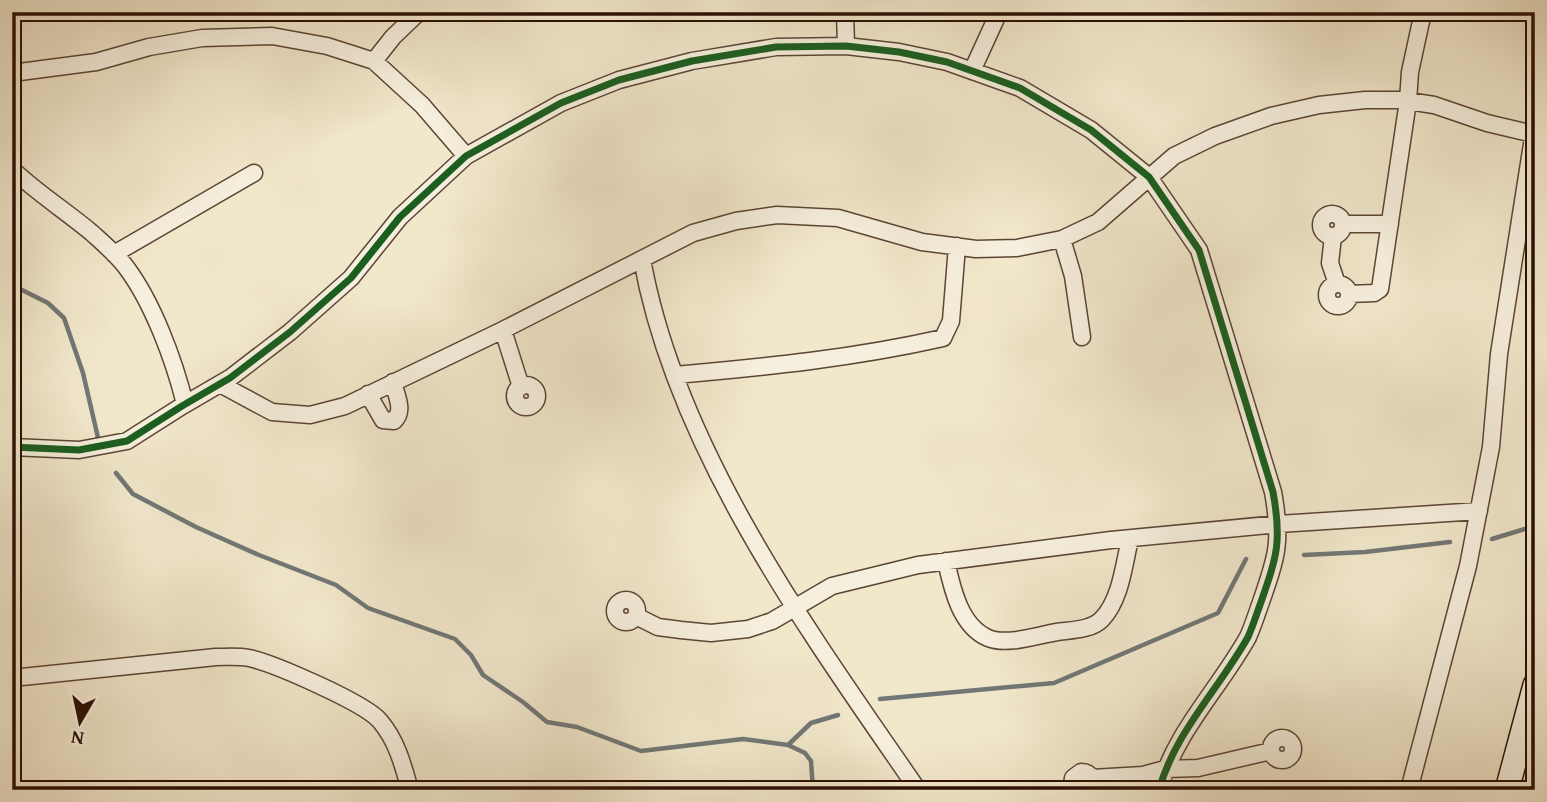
<svg xmlns="http://www.w3.org/2000/svg" width="1547" height="802" font-family="'Gentium Book Plus',serif">
<style>
.lines{fill:none;stroke-linecap:round;stroke-linejoin:round}
.stream{stroke:#717775;stroke-width:4.5}
.minor-casing{stroke:#5c4535;stroke-width:19}
.secondary-casing{stroke:#2b0f03;stroke-width:26}
.minor{stroke:#f6efdd;stroke-width:16}
.secondary{stroke:#f6efdd;stroke-width:23}
.cycleway-casing{stroke:#f6efdd;stroke-width:11}
.cycleway{stroke:#1b5e20;stroke-width:7}
</style>
<rect width="100%" height="100%" fill="#f1e7cb"/>
<filter id="stains"><feTurbulence type="fractalNoise" baseFrequency=".00286" numOctaves="4"/><feColorMatrix values="0 0 0 0 .2 0 0 0 0 .09 0 0 0 0 .02 0 0 0 .5 -.17"/></filter>
<radialGradient id="worn" r=".72"><stop offset=".6" stop-color="#630" stop-opacity="0"/><stop offset="1" stop-color="#630" stop-opacity=".3"/></radialGradient>
<g class="lines">
<!-- stream -->
<path class="stream" d="M 12,285 L 48,303 L 64,318 L 83,373 L 99,442
M 116,473 L 133,494 L 196,527 L 259,555 L 336,585 L 368,608 L 455,639 L 471,655 L 483,675 L 523,702 L 547,722 L 577,727 L 641,751 L 743,739 L 788,745 L 805,753 L 811,761 L 813,790
M 1492,539 L 1535,526
M 1304,555 L 1365,552 L 1450,542
M 880,699 L 1054,683 L 1218,613 L 1246,559
M 788,745 L 811,723 L 838,715"/>
<defs>
<path id="minor" d="M 845,12 L 846,46
M 374,61 L 393,37 L 419,12
M 972,71 L 999,12
M 12,73 L 96,62 L 149,47 L 202,38 L 272,36 L 327,46 L 374,61 L 422,105 L 466,156
M 12,169 C 37,193 66,211 92,233 C 103,243 117,255 126,267 C 153,303 174,360 185,404
M1321 225a11 11 0 1 1 22 0a11 11 0 1 1-22 0Z
M 1343,224 L 1390,224
M 1333,236 L 1330,263 L 1337,284
M 1062,239 L 1073,276 L 1082,337
M 114,254 L 254,173
M 642,259 C 676,450 809,632 918,790
M1327 295a11 11 0 1 1 22 0a11 11 0 1 1-22 0Z
M 1349,294 L 1374,293 L 1380,289 L 1408,101 L 1410,72 L 1423,12
M 503,330 L 521,387
M 675,375 C 766,367 855,358 943,338 L 951,321 L 957,246
M 220,384 L 272,412 L 310,415 L 345,406 L 503,330 L 693,233 L 736,221 L 777,215 L 838,218 L 922,242 L 976,249 L 1017,248 L 1062,239 L 1098,222 L 1174,156 L 1215,136 L 1271,116 L 1319,105 L 1365,100 L 1402,100 L 1434,105 L 1487,123 L 1533,134
M515 396a11 11 0 1 1 22 0a11 11 0 1 1-22 0Z
M 368,394 L 383,420 L 394,421 C 405,411 396,395 393,382
M 12,447 L 79,450 L 127,441 L 182,406 L 230,378 L 290,332 L 351,278 L 400,217 L 466,156 L 561,103 L 619,80 L 692,61 L 776,47 L 846,46 L 899,52 L 947,62 L 1020,88 L 1091,130 L 1149,177 L 1199,250 L 1273,492 C 1282,541 1277,556 1261,602 C 1257,613 1253,626 1248,637 C 1219,689 1175,732 1159,790
M 946,561 C 952,588 960,626 988,638 C 1007,646 1038,635 1057,632 C 1071,630 1092,630 1102,619 C 1121,599 1124,564 1130,539
M615 611a11 11 0 1 1 22 0a11 11 0 1 1-22 0Z
M 636,616 L 658,627 L 681,630 L 711,633 L 748,629 L 772,621 L 832,586 L 918,565 L 1111,540 L 1279,524 L 1479,511
M 12,678 L 216,657 C 227,657 238,656 249,658 C 273,663 365,703 380,721 C 397,741 403,765 410,790
M1271 749a11 11 0 1 1 22 0a11 11 0 1 1-22 0Z
M 1092,778 L 1143,775 L 1165,769 L 1198,768 L 1271,751
M 1075,790 L 1072,785 L 1073,778 L 1081,772 C 1091,772 1096,781 1090,790
M 1409,790 L 1468,566 L 1491,447 L 1499,354 L 1535,125"/>
<path id="secondary" d="M 1507,790 L 1535,685"/>
</defs>
<!-- minor casing -->
<use href="#minor" class="minor-casing"/>
<!-- secondary casing -->
<use href="#secondary" class="secondary-casing"/>
<!-- minor -->
<use href="#minor" class="minor"/>
<!-- secondary -->
<use href="#secondary" class="secondary"/>
<defs>
<path id="cycleway" d="M 12,447 L 79,450 L 127,441 L 182,406 L 230,378 L 290,332 L 351,278 L 400,217 L 466,156 L 561,103 L 619,80 L 692,61 L 776,47 L 846,46 L 899,52 L 947,62 L 1020,88 L 1091,130 L 1149,177 L 1199,250 L 1273,492 C 1282,541 1277,556 1261,602 C 1257,613 1253,626 1248,637 C 1219,689 1175,732 1159,790"/>
</defs>
<!-- cycleway casing -->
<use href="#cycleway" class="cycleway-casing"/>
<!-- cycleway -->
<use href="#cycleway" class="cycleway"/>
</g>
<!-- margin -->
<rect width="1547" height="802" fill="none" stroke="#f1e7cb" stroke-width="42"/>
<rect x="14" y="14" width="1519" height="774" fill="none" stroke="#2b0f03" stroke-width="3.5"/>
<rect x="21" y="21" width="1505" height="760" fill="none" stroke="#2b0f03" stroke-width="2"/>
<!-- north arrow -->
<g transform="translate(80 722) rotate(189)" stroke="#f6efdd" stroke-width="5" paint-order="stroke">
<path d="M0-5L12 26L0 18L-12 26Z" fill="#2b0f03"/>
<text y="-10" font-size="19" font-weight="bold" text-anchor="middle" fill="#2b0f03">N</text>
</g>
<rect width="100%" height="100%" filter="url(#stains)"/>
<rect width="100%" height="100%" fill="url(#worn)"/>
</svg>
